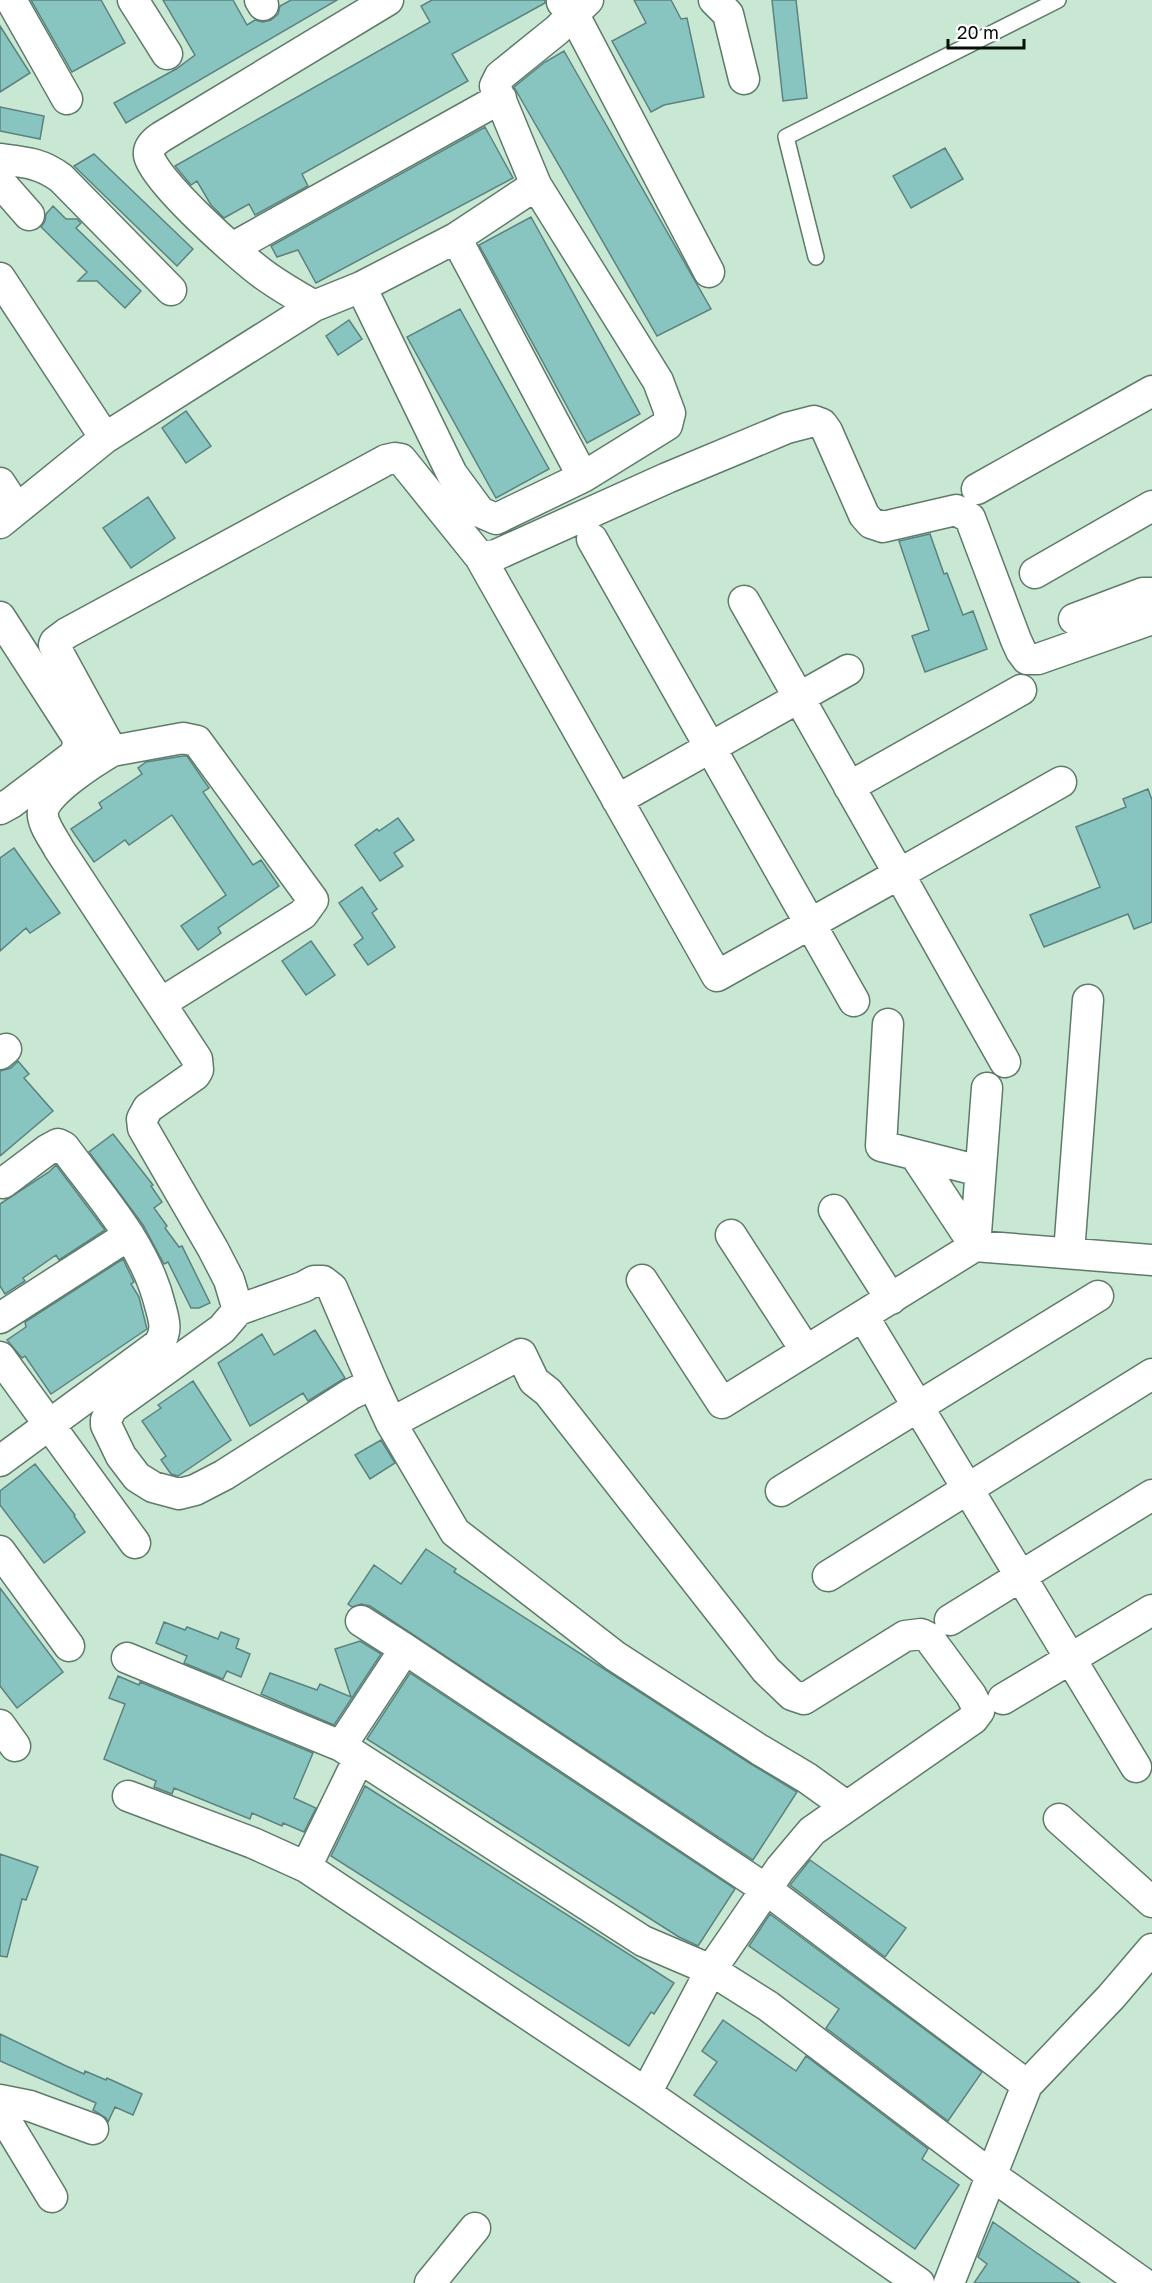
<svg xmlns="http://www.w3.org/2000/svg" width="1152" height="2283" font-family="'Golos Text',sans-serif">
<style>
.building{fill:#88c5c0;stroke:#5c827f;stroke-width:1.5}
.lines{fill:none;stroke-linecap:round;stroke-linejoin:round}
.lane-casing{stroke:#5e7b69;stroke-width:18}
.street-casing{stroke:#5e7b69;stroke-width:33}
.lane{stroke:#fff;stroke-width:15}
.street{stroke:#fff;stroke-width:30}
</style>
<rect width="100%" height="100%" fill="#c9e8d4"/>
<!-- building -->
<path class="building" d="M 31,0 L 101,0 L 125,43 L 72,72 Z
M 163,0 L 233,0 L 247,25 L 255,20 L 263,22 L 271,20 L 278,14 L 280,6 L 291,0 L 337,0 L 126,123 L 114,103 L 176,69 L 195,55 Z
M 432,0 L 545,0 L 545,3 L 452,54 L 468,81 L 302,174 L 308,186 L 255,215 L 249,204 L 224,218 L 211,205 L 197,181 L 191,185 L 175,166 L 430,22 L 421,6 Z
M 634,0 L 671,0 L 681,19 L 687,18 L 704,97 L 664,105 L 651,112 L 612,41 L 646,23 Z
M 772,0 L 796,0 L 807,98 L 783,101 Z
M 0,26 L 30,73 L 0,92 Z
M 564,51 L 711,309 L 657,336 L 514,87 L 545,62 Z
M 0,107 L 44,116 L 40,139 L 0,131 Z
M 485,127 L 513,178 L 316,283 L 298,250 L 277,257 L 271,246 Z
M 945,148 L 963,179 L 911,208 L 893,176 Z
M 94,154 L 193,249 L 177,266 L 74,166 Z
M 53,206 L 66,219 L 77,219 L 81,223 L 76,228 L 141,291 L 125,308 L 97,281 L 78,281 L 87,272 L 41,227 L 45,221 L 46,214 Z
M 531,217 L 640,414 L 587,443 L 479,245 Z
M 460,309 L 549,469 L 496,498 L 407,337 Z
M 349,320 L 362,339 L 338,355 L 326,336 Z
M 186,411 L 211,446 L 186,463 L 162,428 Z
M 148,497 L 175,538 L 131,568 L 103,528 Z
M 930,534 L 944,574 L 947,573 L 963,615 L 973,611 L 987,649 L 925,672 L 912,636 L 929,630 L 899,541 Z
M 183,756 L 187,756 L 209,788 L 203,792 L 253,865 L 261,860 L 279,886 L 218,928 L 221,933 L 198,950 L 181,926 L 226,895 L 172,815 L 129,845 L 125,840 L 94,862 L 71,829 L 102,808 L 99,803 L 142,774 L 138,768 L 146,762 Z
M 1148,789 L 1152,800 L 1152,922 L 1134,929 L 1128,914 L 1044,947 L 1030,915 L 1100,887 L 1076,827 L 1126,807 L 1123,799 Z
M 398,818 L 414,840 L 394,853 L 403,866 L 380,881 L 355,845 L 377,829 L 379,831 Z
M 14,848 L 60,913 L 30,933 L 26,928 L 0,951 L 0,858 Z
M 362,887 L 377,909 L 372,913 L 395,947 L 368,965 L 354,945 L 363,938 L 339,903 Z
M 311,941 L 335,975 L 306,995 L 282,961 Z
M 18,1061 L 29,1074 L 24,1078 L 53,1111 L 0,1156 L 0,1071 L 11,1068 Z
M 113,1134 L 153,1185 L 151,1186 L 162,1202 L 154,1208 L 167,1226 L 165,1228 L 179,1247 L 182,1246 L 210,1303 L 199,1308 L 191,1308 L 168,1262 L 164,1264 L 143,1225 L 89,1152 Z
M 56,1165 L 105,1230 L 59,1260 L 56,1255 L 23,1278 L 25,1281 L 5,1294 L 0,1286 L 0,1204 L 49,1172 Z
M 123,1259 L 134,1282 L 131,1284 L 139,1297 L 147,1329 L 51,1394 L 25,1356 L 22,1358 L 7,1340 L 26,1327 L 25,1322 Z
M 315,1330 L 345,1378 L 308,1401 L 303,1393 L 250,1426 L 218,1363 L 262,1334 L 274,1355 Z
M 193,1381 L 231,1440 L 178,1476 L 171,1474 L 161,1460 L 166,1456 L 142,1421 L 161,1408 L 158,1405 Z
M 381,1440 L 395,1463 L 370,1479 L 355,1455 Z
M 35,1464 L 75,1515 L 74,1516 L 85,1532 L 44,1563 L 0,1505 L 0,1491 Z
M 426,1549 L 456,1569 L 454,1572 L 751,1764 L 797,1792 L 753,1860 L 370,1606 L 361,1604 L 352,1607 L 348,1604 L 374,1565 L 401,1584 Z
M 0,1588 L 63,1672 L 17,1708 L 0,1686 Z
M 164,1622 L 185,1630 L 187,1627 L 218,1639 L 221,1632 L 239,1639 L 236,1648 L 250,1654 L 241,1677 L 227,1671 L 223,1679 L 184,1663 L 187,1656 L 156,1643 Z
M 360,1641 L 381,1654 L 334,1725 L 261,1694 L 270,1673 L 317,1690 L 320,1684 L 351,1697 L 335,1649 Z
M 410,1673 L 735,1889 L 698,1946 L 679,1937 L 367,1739 Z
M 118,1676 L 139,1685 L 140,1682 L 313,1753 L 294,1798 L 316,1808 L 304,1832 L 283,1823 L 282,1826 L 252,1813 L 250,1819 L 174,1788 L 172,1794 L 154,1787 L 156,1781 L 104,1759 L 125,1704 L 109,1698 Z
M 365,1786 L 674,1983 L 654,2014 L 651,2012 L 629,2046 L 331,1856 Z
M 0,1854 L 38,1867 L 26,1900 L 22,1899 L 7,1957 L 0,1956 Z
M 810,1860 L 906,1928 L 885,1957 L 790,1885 Z
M 770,1914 L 982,2072 L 948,2121 L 826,2028 L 839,2009 L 749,1946 Z
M 723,2020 L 796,2071 L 806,2056 L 928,2149 L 922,2159 L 959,2185 L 915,2249 L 694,2095 L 717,2062 L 702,2051 Z
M 0,2034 L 64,2065 L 84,2074 L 85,2071 L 106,2080 L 107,2078 L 142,2094 L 133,2115 L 115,2107 L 108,2122 L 106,2118 L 93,2110 L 96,2103 L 0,2061 Z
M 993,2222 L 1024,2244 L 1080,2283 L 974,2283 L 987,2264 L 978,2257 Z"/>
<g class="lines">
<defs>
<path id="lane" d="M 816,257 L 786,137 L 1058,0"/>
<path id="street" d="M 11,0 L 67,99
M 133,0 L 167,54
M 260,0 L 263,5
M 714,0 L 728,14 L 744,79
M 562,2 L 574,15 L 709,272
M 0,159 C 25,162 41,163 61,178 L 171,290
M 0,182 L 29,215
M 456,238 L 583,477 L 667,425 L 670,413 L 658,381 L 536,185 L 495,86 L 500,76 L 557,30 L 588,0
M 232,248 L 501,98
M 0,278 L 105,438
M 361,287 L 452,474 L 480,512 L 496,519 L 583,477
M 314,306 C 297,296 279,286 263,274 C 241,258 151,178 149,155 C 148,147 155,141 161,137 L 388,0
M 0,483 L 17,509
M 977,489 L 1152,391
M 0,523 L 105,438 L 314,306 L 361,287 L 456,238 L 536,185
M 592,539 L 854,1001
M 480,557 L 717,976 L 899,874 L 744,601
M 1035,573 L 1152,506
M 0,617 L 76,735 C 79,744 78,748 73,756 L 11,803 L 0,809
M 1074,619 L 1143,593 L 1152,593
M 112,751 L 183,738 L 197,741 L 313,900 L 303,914 L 161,1003
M 849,787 L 1021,690
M 617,800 L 848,670
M 888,1024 L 881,1146 L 980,1171
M 0,1054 L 6,1049
M 1005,1062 L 899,874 L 1061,782
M 987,1088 L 975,1246 L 1152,1260
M 834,1210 L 891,1299
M 731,1235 L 806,1351
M 1069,1253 L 1088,1000
M 642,1280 L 722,1403 L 975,1246 L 915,1155
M 238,1310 L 303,1287 L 314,1281 L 323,1281 L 332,1288 L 373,1384
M 863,1316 L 1136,1767
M 0,1318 L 129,1235
M 0,1357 L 135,1543
M 391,1423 L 521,1354 L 534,1381 L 548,1392 L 766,1670 L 792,1695 L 804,1699 L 905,1636 L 921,1634 L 929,1638 L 971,1695 L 979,1711 L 973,1719 L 812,1831 L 780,1869 L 711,1970 L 646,2093
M 0,1461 L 159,1344 C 168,1330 164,1320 160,1305 C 145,1244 100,1196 64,1147 L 58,1144 L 47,1150 L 3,1183
M 781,1491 L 1098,1296
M 0,1551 L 69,1646
M 828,1576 L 1152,1374
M 950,1620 L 1152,1495
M 361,1621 L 405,1649
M 127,1658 L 341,1746 L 643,1941 L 711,1970 L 768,2006 L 991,2175 L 1143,2283
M 1003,1699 L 1152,1610
M 0,1725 L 15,1746
M 341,1746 L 405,1649 L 767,1890 L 1027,2085
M 128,1796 L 253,1843 L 306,1867 L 646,2093 L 919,2283
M 846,1806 L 807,1778 L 760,1750 L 615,1656 L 455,1532 L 391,1423 L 373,1384 L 351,1394 L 224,1475 L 195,1490 L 179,1494 L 153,1487 L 137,1477 L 121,1456 L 106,1425 L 106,1420 L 112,1408 L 222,1329 L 238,1310 L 229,1280 L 213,1249 L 143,1128 L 142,1119 L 148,1108 L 195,1075 L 198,1070 L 197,1059 L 59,849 C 54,839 41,823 43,811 C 46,792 95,761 112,751 L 54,645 L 55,642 L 67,633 L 386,460 L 395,458 L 401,459 L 480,557 L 496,555 L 667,478 L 787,428 L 814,421 L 822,424 L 827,431 L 864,515 L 871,523 L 883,527 L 956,510 L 970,518 L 1016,640 L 1021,651 L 1027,659 L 1038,659 L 1152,619
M 1059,1819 L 1152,1902
M 306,1867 L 359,1758
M 0,2100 L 30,2106 L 93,2129
M 0,2111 L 52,2197
M 430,2283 L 475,2228
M 949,2283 L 1027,2085 L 1111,1997 L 1152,1949"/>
</defs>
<!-- lane casing -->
<use href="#lane" class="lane-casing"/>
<!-- street casing -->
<use href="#street" class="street-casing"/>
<!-- lane -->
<use href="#lane" class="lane"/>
<!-- street -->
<use href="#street" class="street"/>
</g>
<!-- scale -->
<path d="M948 39v9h76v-9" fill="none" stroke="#050f09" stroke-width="3"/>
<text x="957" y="39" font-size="18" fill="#050f09" stroke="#ffffff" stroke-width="4.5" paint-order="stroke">20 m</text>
</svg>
